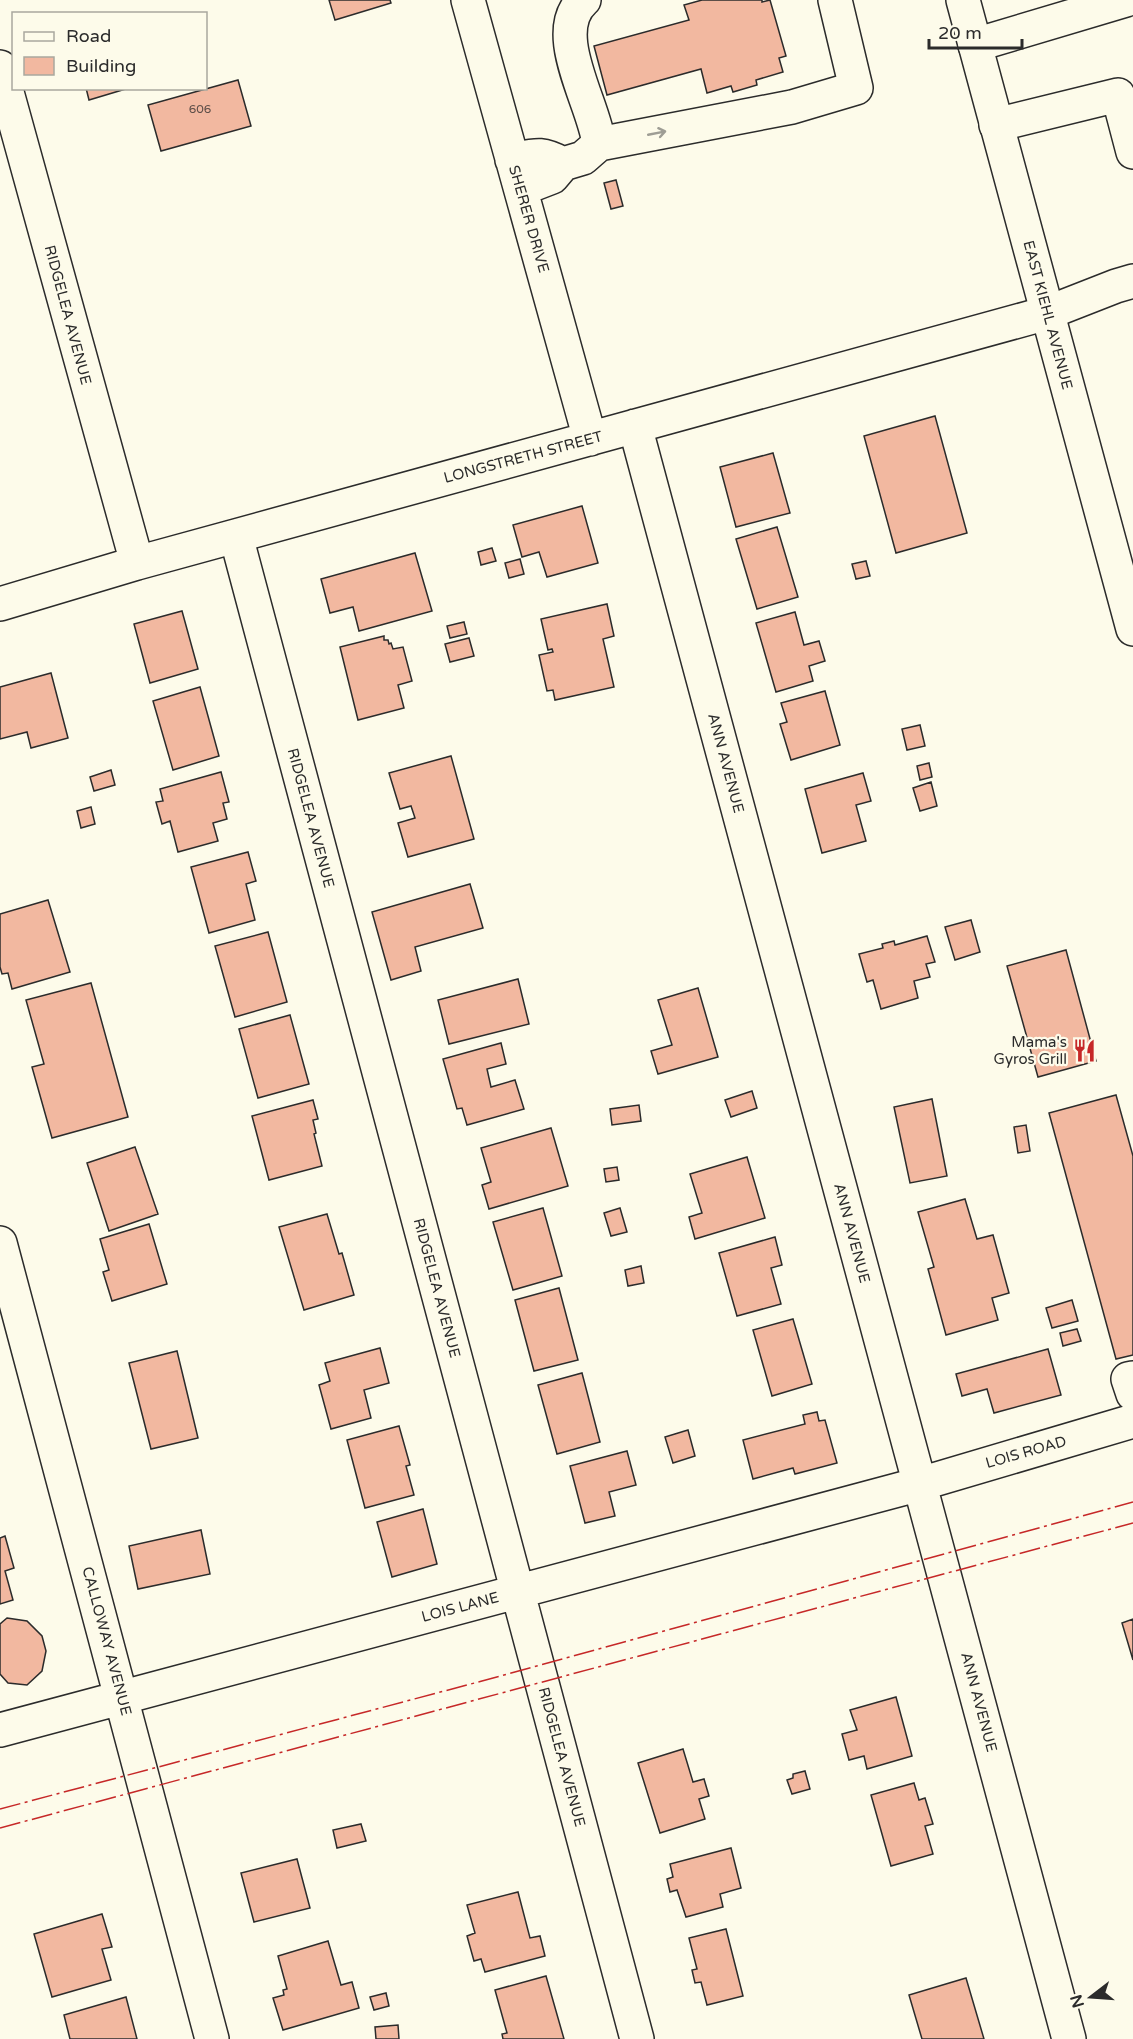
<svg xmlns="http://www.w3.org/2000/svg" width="1133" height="2039" font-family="'Varela Round',sans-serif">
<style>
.building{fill:#f2b8a0;stroke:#2b2b2b;stroke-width:1.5}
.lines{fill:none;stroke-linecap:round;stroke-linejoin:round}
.minor-casing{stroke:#2b2b2b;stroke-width:36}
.major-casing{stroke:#2b2b2b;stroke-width:36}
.minor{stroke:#fdfbea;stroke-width:33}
.major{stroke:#fdfbea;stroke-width:33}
.power{stroke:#c62828;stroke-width:1.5;stroke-dasharray:21 4.5 3 4.5;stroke-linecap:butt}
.oneway{stroke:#9e9d94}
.labels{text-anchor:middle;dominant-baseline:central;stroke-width:4.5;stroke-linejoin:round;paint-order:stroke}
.number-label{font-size:12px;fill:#5d4e48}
.street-label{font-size:15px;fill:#2b2b2b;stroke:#fdfbea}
.poi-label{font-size:15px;fill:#2b2b2b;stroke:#fdfbea;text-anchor:end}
</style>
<rect width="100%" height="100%" fill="#fdfbea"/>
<!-- building -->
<path class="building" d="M 329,0 L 390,0 L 391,3 L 335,20 Z
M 702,0 L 762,0 L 762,2 L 770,0 L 786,56 L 779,58 L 783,72 L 756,80 L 757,85 L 733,92 L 731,86 L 707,93 L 701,69 L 607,95 L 594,46 L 689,20 L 684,5 Z
M 238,80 L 251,126 L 161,151 L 148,105 Z
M 86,88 L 129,88 L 89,100 Z
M 616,180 L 623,206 L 611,209 L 604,183 Z
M 935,416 L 967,533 L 896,553 L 864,436 Z
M 773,453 L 790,513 L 736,527 L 720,467 Z
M 582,506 L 598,563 L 547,577 L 539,552 L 522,557 L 513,525 Z
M 777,527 L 798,597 L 757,609 L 736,539 Z
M 492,548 L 496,561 L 481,565 L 478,552 Z
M 415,553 L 432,611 L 359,631 L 353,607 L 330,613 L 321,579 Z
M 520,559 L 524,574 L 509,578 L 505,563 Z
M 866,561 L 870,576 L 856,579 L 852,564 Z
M 607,604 L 614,636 L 603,639 L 614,687 L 555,700 L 553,690 L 547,691 L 539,655 L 553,652 L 552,649 L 548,650 L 541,619 Z
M 182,611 L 198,669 L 150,683 L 134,624 Z
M 795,612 L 804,645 L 819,641 L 825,661 L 809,666 L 813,681 L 776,692 L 756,623 Z
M 464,622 L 467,634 L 450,638 L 447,626 Z
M 384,636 L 384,640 L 388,640 L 389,644 L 391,643 L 393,649 L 403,647 L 412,681 L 398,685 L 404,708 L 358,720 L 340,647 Z
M 469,638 L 474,656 L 450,662 L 445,644 Z
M 51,673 L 68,738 L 31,748 L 27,732 L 0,739 L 0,687 Z
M 200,687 L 219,756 L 173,770 L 153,701 Z
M 825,691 L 840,745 L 791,760 L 780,724 L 787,722 L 781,703 Z
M 920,725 L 925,746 L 907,750 L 902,729 Z
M 451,756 L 474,839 L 408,857 L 398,823 L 415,818 L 411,806 L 400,809 L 389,773 Z
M 929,763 L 932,777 L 920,780 L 917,766 Z
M 111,770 L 115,785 L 94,791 L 90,777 Z
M 221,772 L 229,802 L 223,803 L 227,819 L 213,823 L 218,841 L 178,852 L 170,821 L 162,824 L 156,802 L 163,801 L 160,789 Z
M 863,773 L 871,801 L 856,805 L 866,841 L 822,853 L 805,789 Z
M 931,782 L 937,806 L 920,811 L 913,788 Z
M 91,807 L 95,824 L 81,828 L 77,811 Z
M 248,852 L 256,881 L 246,884 L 255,920 L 209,933 L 191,867 Z
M 470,884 L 483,928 L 415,947 L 421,971 L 391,980 L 372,912 Z
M 48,900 L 70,972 L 12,989 L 8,973 L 2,974 L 0,967 L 0,914 Z
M 971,920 L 980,952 L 955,960 L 945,927 Z
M 268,932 L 287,1002 L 235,1017 L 215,946 Z
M 927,936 L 935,962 L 926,964 L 930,977 L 914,981 L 918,998 L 881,1009 L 873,980 L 867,982 L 859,954 L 883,948 L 882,944 L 894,941 L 895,945 Z
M 1066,950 L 1096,1061 L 1038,1077 L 1007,966 Z
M 518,979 L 529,1024 L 449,1044 L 438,1000 Z
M 91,983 L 128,1117 L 52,1138 L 32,1067 L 44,1064 L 26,1000 Z
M 698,988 L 718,1057 L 658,1074 L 651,1051 L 672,1045 L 658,1000 Z
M 290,1015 L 309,1084 L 258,1098 L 239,1029 Z
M 501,1043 L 506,1064 L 487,1069 L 491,1087 L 515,1080 L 524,1109 L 467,1125 L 462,1108 L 457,1109 L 443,1059 Z
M 752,1091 L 757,1108 L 731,1117 L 725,1100 Z
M 1116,1095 L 1133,1156 L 1133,1355 L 1116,1359 L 1049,1113 Z
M 932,1099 L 947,1176 L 910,1183 L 894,1107 Z
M 313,1100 L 318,1119 L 313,1120 L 316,1133 L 314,1134 L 322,1166 L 269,1180 L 252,1116 Z
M 639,1105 L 641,1121 L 612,1125 L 610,1109 Z
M 1026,1125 L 1030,1151 L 1018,1153 L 1014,1127 Z
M 551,1128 L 568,1186 L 489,1209 L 482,1185 L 491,1182 L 481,1148 Z
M 135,1147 L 158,1214 L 109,1231 L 87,1163 Z
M 747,1157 L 765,1218 L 695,1239 L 689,1217 L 702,1213 L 690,1174 Z
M 617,1167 L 619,1180 L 606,1182 L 604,1169 Z
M 965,1199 L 977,1239 L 993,1235 L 1009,1293 L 992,1298 L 998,1320 L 946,1335 L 928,1269 L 934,1267 L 918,1212 Z
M 543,1208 L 562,1276 L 513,1290 L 493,1222 Z
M 620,1208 L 627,1232 L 611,1236 L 604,1213 Z
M 327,1214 L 339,1254 L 342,1253 L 354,1295 L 304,1310 L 279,1227 Z
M 149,1224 L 167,1284 L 112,1301 L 103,1272 L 109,1270 L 100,1239 Z
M 775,1237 L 782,1265 L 771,1268 L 781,1304 L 737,1316 L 719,1253 Z
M 641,1266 L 644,1283 L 628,1286 L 625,1270 Z
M 559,1288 L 578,1360 L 534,1371 L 515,1300 Z
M 1072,1300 L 1078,1321 L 1052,1328 L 1046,1308 Z
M 793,1319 L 812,1384 L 772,1396 L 753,1330 Z
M 1077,1329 L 1081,1341 L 1063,1346 L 1060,1333 Z
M 380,1348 L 389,1383 L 364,1390 L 371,1418 L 331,1429 L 319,1385 L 330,1381 L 325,1363 Z
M 1048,1349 L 1061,1395 L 994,1413 L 987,1389 L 962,1396 L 956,1374 Z
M 177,1351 L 198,1438 L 151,1449 L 129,1363 Z
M 582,1373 L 600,1442 L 557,1454 L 538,1385 Z
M 817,1412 L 819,1421 L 825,1420 L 837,1463 L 795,1474 L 793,1468 L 753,1479 L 743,1440 L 805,1424 L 803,1415 Z
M 399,1426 L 410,1465 L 406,1466 L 414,1495 L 365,1508 L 347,1440 Z
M 688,1430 L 695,1456 L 673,1463 L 665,1437 Z
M 627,1451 L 636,1485 L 609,1492 L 615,1516 L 585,1523 L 570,1466 Z
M 423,1509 L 437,1564 L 392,1577 L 377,1522 Z
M 201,1530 L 210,1574 L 138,1589 L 129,1546 Z
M 5,1536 L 14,1568 L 5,1571 L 13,1600 L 0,1604 L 0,1538 Z
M 7,1618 L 27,1621 L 42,1636 L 46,1651 L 42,1671 L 27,1685 L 8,1683 L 0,1674 L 0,1624 Z
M 1133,1619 L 1133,1660 L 1122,1623 Z
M 896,1697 L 912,1756 L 867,1769 L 864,1756 L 849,1760 L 842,1734 L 857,1730 L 850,1710 Z
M 683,1749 L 693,1782 L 704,1779 L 709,1796 L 699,1799 L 705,1819 L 660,1833 L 638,1763 Z
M 805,1771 L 810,1789 L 792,1794 L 787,1780 L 793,1778 L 793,1774 Z
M 914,1783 L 919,1800 L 925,1798 L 933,1824 L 925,1826 L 933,1854 L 891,1866 L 871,1795 Z
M 361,1824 L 366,1841 L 337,1848 L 333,1830 Z
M 731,1848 L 741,1888 L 720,1894 L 723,1907 L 686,1917 L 677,1890 L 670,1892 L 667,1879 L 673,1877 L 670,1864 Z
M 297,1859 L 310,1908 L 254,1922 L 241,1873 Z
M 518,1892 L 530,1938 L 540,1936 L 545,1956 L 485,1972 L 481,1959 L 474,1961 L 467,1936 L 475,1933 L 467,1905 Z
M 102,1914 L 112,1947 L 102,1949 L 111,1980 L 52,1997 L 34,1934 Z
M 726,1929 L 743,1996 L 707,2005 L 701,1982 L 695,1983 L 692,1970 L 697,1969 L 689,1938 Z
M 328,1941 L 341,1985 L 352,1982 L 359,2008 L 283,2030 L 273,1998 L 284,1995 L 283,1990 L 287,1989 L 278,1956 Z
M 546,1976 L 564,2039 L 503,2039 L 502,2034 L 507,2033 L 495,1990 Z
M 966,1978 L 984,2039 L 922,2039 L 909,1995 Z
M 386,1993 L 389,2006 L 374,2010 L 370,1997 Z
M 126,1997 L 137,2039 L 70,2039 L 64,2015 Z
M 398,2025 L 399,2039 L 376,2039 L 375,2027 Z"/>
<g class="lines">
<defs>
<path id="minor" d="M 468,0 L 590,439
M 975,45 L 1126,0
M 0,67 L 137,563
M 996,125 L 1118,95 L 1133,152
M 599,144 L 792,107 L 856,88 L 835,0
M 512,160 C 536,155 541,152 563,164 L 552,177 L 521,189
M 563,164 L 583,158 L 599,144 C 595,105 547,32 584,0
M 635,426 L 1069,2039
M 236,536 L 637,2039
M 0,604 L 137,563 L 1047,313 L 1116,286 L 1133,281
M 0,1243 L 212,2039
M 1133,1378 L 1128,1379 L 1133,1394
M 0,1730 L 920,1484 L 1133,1421"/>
<path id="major" d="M 963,0 L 1133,629"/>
</defs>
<!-- minor casing -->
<use href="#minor" class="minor-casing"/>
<!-- major casing -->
<use href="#major" class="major-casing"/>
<!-- minor -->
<use href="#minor" class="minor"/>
<!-- major -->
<use href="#major" class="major"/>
<!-- power -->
<path class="power" d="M 0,1809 L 482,1681 L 1133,1502
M 0,1828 L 1133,1523"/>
</g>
<!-- one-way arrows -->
<defs><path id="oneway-shaft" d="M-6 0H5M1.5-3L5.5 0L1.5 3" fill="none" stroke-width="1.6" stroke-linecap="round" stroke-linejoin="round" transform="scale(1.5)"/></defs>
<use class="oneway" href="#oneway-shaft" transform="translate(657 133) rotate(-11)"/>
<!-- icons -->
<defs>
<symbol id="restaurant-bare" viewBox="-9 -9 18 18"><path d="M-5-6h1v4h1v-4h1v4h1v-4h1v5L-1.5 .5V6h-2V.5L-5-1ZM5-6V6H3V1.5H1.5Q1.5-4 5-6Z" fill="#c62828" stroke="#fdfbea" stroke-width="2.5" paint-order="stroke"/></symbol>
</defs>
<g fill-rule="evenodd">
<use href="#restaurant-bare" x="1068" y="1034" width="33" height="33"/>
</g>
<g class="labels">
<!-- number labels -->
<g class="number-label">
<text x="200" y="109">606</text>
</g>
<!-- street labels -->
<g class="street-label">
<text transform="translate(529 219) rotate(74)">SHERER DRIVE</text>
<text transform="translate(68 315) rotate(75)">RIDGELEA AVENUE</text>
<text transform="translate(1048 315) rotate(75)">EAST KIEHL AVENUE</text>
<text transform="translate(523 457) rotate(-15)">LONGSTRETH STREET</text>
<text transform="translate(726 763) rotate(75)">ANN AVENUE</text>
<text transform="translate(311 818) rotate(75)">RIDGELEA AVENUE</text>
<text transform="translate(852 1233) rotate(75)">ANN AVENUE</text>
<text transform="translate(437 1288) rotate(75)">RIDGELEA AVENUE</text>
<text transform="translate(1026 1452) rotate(-16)">LOIS ROAD</text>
<text transform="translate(460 1607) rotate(-15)">LOIS LANE</text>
<text transform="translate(107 1641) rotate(75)">CALLOWAY AVENUE</text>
<text transform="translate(979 1702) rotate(75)">ANN AVENUE</text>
<text transform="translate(562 1757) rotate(75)">RIDGELEA AVENUE</text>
</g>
<!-- poi labels -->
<g class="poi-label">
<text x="1067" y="1042">Mama's<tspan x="1067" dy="17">Gyros Grill</tspan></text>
</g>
</g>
<!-- legend -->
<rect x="12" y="12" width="195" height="78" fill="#fdfbea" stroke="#a9a89e" stroke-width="1.5"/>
<rect x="24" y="32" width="30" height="9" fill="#fdfbea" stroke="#a9a89e" stroke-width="1.5"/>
<text x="66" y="42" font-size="18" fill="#2b2b2b">Road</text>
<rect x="24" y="57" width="30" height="18" fill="#f2b8a0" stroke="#a9a89e" stroke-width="1.5"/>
<text x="66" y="72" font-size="18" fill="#2b2b2b">Building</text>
<!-- north arrow -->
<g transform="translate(1091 1997) rotate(253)" stroke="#fdfbea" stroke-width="4.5" paint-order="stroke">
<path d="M0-4.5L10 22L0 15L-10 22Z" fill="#2b2b2b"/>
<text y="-9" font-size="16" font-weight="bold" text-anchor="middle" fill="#2b2b2b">N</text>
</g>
<!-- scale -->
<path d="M929 39v9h93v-9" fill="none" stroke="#2b2b2b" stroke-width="3"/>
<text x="938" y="39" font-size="18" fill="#2b2b2b" stroke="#fdfbea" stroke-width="4.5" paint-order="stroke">20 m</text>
</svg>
